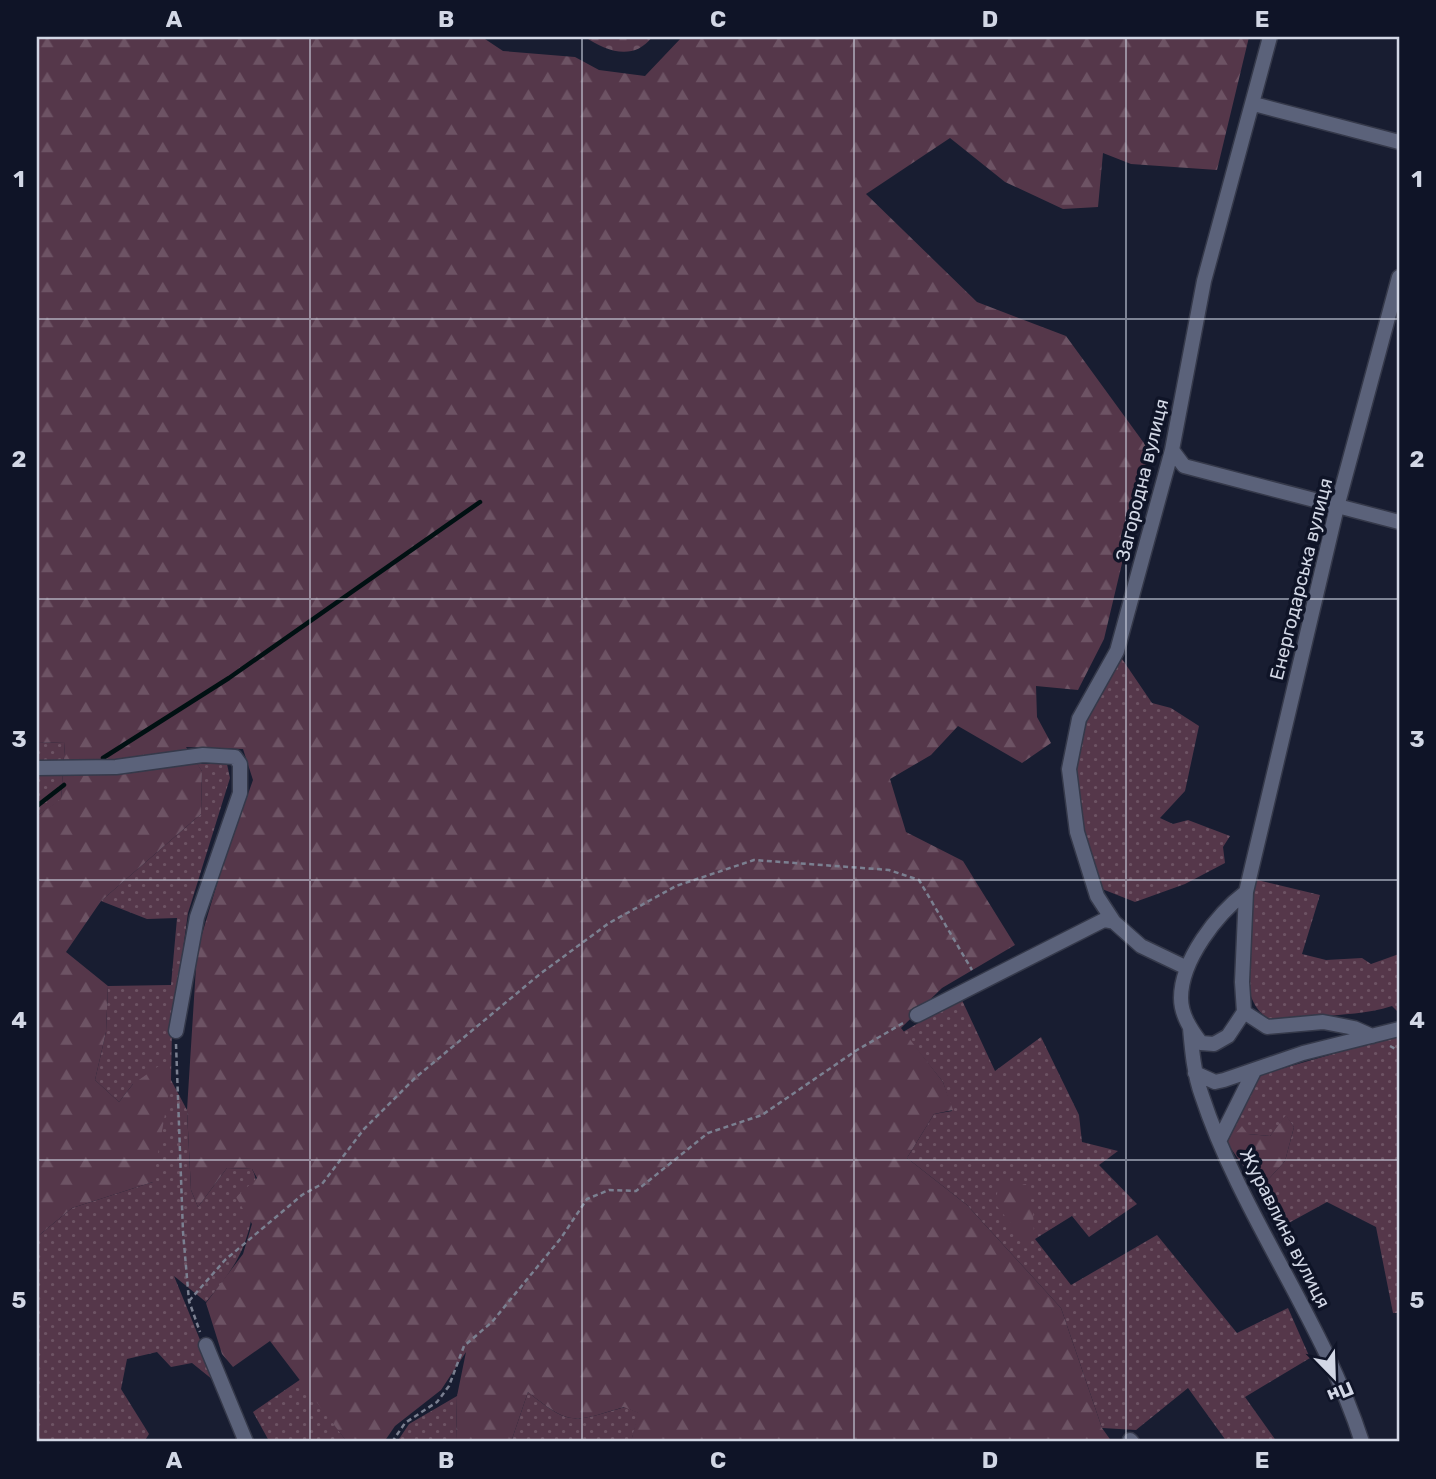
<svg xmlns="http://www.w3.org/2000/svg" width="1436" height="1479" font-family="Rubik,sans-serif">
<style>
.grass{fill:url(#grass-dots)}
.forest{fill:url(#forest-firs)}
.cemetery{fill:url(#cemetery-stones)}
.lines{fill:none;stroke-linecap:round;stroke-linejoin:round}
.stream{stroke:#001012;stroke-width:4.5}
.minor-casing{stroke:#35394a;stroke-width:17}
.path{stroke:#7b8091;stroke-width:2.5;stroke-dasharray:5 3.5;stroke-linecap:butt}
.minor{stroke:#5b627a;stroke-width:14}
.grid{fill:none;stroke:#d2d7e5;stroke-width:2;stroke-opacity:0.55}
.labels{text-anchor:middle;dominant-baseline:central;stroke-width:7;stroke-linejoin:round;paint-order:stroke}
.street-label{font-size:19px;fill:#d2d7e5;stroke:#0f1427}
.neatline{fill:none;stroke:#d2d7e5;stroke-width:2.5}
.grid-label{font-size:23px;text-anchor:middle;font-weight:bold;fill:#d2d7e5}
</style>
<defs>
<pattern id="grass-dots" width="8" height="8" patternUnits="userSpaceOnUse" patternTransform="scale(1.75)"><rect width="8" height="8" fill="#55374a"/><path d="M2 2h.1M6 6h.1" fill="none" stroke="#6d5364" stroke-width="1.8" stroke-linecap="round"/></pattern>
<pattern id="forest-firs" width="22" height="20" patternUnits="userSpaceOnUse" patternTransform="scale(1.75)"><rect width="22" height="20" fill="#55374a"/><path d="M5 1l3.5 6h-7zM16 11l3.5 6h-7z" fill="#6d5364"/></pattern>
<pattern id="cemetery-stones" width="16" height="16" patternUnits="userSpaceOnUse" patternTransform="scale(1.75)"><rect width="16" height="16" fill="#55374a"/><path d="M2 7V4a2 2 0 0 1 4 0v3zM10 15v-3a2 2 0 0 1 4 0v3z" fill="#6d5364"/></pattern>
</defs>
<rect width="100%" height="100%" fill="#181d31"/>
<!-- grass -->
<path class="grass" d="M 1118,653 L 1152,703 L 1171,708 L 1199,726 L 1185,791 L 1160,818 L 1173,824 L 1188,820 L 1230,836 L 1223,847 L 1225,863 L 1185,884 L 1135,902 L 1097,887 C 1081,834 1060,774 1083,719 C 1092,696 1107,675 1118,653 Z
M 65,742 L 61,800 L 37,816 L 37,743 Z
M 197,764 L 227,764 L 230,778 L 188,913 L 172,1029 L 171,1080 L 187,1110 L 191,1190 L 198,1207 L 227,1168 L 252,1169 C 258,1180 256,1188 254,1201 C 249,1247 235,1268 206,1302 L 174,1276 L 218,1384 L 192,1363 L 171,1367 L 157,1352 L 127,1359 L 121,1389 L 149,1434 L 144,1442 L 37,1442 L 37,1237 L 72,1208 L 153,1182 L 133,1084 L 119,1102 L 95,1080 L 106,1032 L 108,986 L 171,985 L 177,918 L 147,919 L 101,901 L 201,814 L 202,771 Z
M 1253,879 L 1320,895 L 1302,954 L 1326,960 L 1362,958 L 1371,964 L 1399,954 L 1399,1013 L 1392,1006 C 1367,1014 1343,1014 1317,1017 C 1303,1019 1281,1025 1268,1018 C 1232,999 1250,914 1253,879 Z
M 961,998 L 995,1071 L 1041,1037 L 1079,1115 L 1082,1142 L 1118,1151 L 1099,1165 L 1137,1204 L 1089,1237 L 1072,1216 L 1035,1239 L 1071,1285 L 1157,1235 L 1237,1333 L 1288,1308 L 1310,1358 L 1245,1397 L 1277,1442 L 1227,1442 L 1188,1388 L 1136,1430 L 1102,1428 L 1061,1308 L 967,1205 L 907,1158 L 934,1114 L 952,1111 L 943,1082 L 903,1032 Z
M 1399,1035 L 1399,1313 L 1393,1313 L 1376,1227 L 1327,1202 L 1285,1225 L 1266,1182 L 1285,1161 L 1294,1127 L 1286,1116 L 1270,1136 L 1248,1134 L 1227,1143 L 1260,1075 Z
M 301,1379 L 347,1442 L 269,1441 L 253,1412 Z
M 528,1392 C 571,1427 573,1422 625,1407 L 639,1413 L 631,1442 L 511,1442 Z
M 457,1396 L 456,1442 L 397,1442 L 409,1424 Z"/>
<!-- forest -->
<path class="forest" d="M 37,37 L 482,37 L 503,51 L 575,57 L 599,70 L 645,76 L 682,37 L 1249,37 L 1217,170 L 1131,164 L 1103,153 L 1098,207 L 1063,209 L 1005,182 L 950,138 L 866,194 L 977,302 L 1066,336 L 1149,450 L 1104,639 L 1078,690 L 1036,686 L 1037,717 L 1051,743 L 1022,763 L 958,726 L 931,755 L 890,779 L 906,832 L 963,861 L 1015,945 L 942,988 L 901,1028 L 943,1082 L 953,1110 L 934,1114 L 907,1158 L 967,1205 L 1061,1308 L 1102,1428 L 1112,1442 L 631,1442 L 638,1413 L 624,1407 C 574,1422 571,1427 528,1392 L 511,1442 L 456,1442 L 457,1396 L 466,1352 L 441,1390 L 395,1426 L 384,1442 L 347,1442 L 270,1341 L 233,1367 L 222,1354 L 206,1303 L 243,1254 L 252,1224 L 236,1197 L 257,1178 L 252,1169 L 227,1168 L 198,1207 L 191,1190 L 187,1110 L 197,951 L 222,867 L 253,780 L 243,749 L 186,747 L 202,771 L 201,814 L 101,901 L 66,952 L 108,986 L 106,1032 L 95,1080 L 119,1102 L 133,1084 L 163,1063 L 171,1080 L 153,1182 L 72,1208 L 37,1237 L 37,816 L 61,799 L 65,742 L 37,743 Z
M 1286,1115 L 1294,1127 L 1285,1161 L 1266,1182 L 1285,1225 L 1227,1143 L 1242,1126 L 1248,1134 L 1270,1136 Z
M 998,1184 L 1026,1184 L 1033,1208 L 1034,1239 L 1024,1240 L 996,1205 Z"/>
<!-- cemetery -->
<path class="cemetery" d="M 585,37 L 652,37 C 634,61 607,52 585,37 Z"/>
<g class="lines">
<!-- stream -->
<path class="stream" d="M 103,758 L 229,678 L 480,502
M 37,806 L 64,785"/>
<defs>
<path id="minor" d="M 1254,104 L 1399,142
M 1172,450 L 1184,466 L 1399,522
M 37,768 L 116,767 L 203,755 L 235,757 L 240,764 L 240,793 L 197,917 L 176,1031
M 1246,892 C 1217,914 1181,960 1181,998 C 1181,1015 1191,1030 1201,1043 L 1214,1044 L 1228,1036 L 1244,1012 L 1242,982 L 1246,892 L 1337,507 L 1399,277
M 1114,922 L 1097,896 L 1077,832 L 1069,769 L 1079,719 L 1117,651 L 1172,450 L 1204,281 L 1270,37
M 1244,1012 L 1267,1027 L 1323,1022 L 1354,1028 L 1372,1036
M 917,1015 L 1104,920 L 1114,922 L 1141,946 L 1187,968
M 1190,1028 C 1192,1051 1194,1074 1202,1096 C 1241,1215 1323,1320 1362,1442
M 1195,1073 L 1215,1082 L 1224,1080 L 1303,1053 L 1399,1029
M 1219,1141 L 1254,1071
M 206,1345 L 246,1442
M 1130,1440 L 1132,1442"/>
</defs>
<!-- minor casing -->
<use href="#minor" class="minor-casing"/>
<!-- path -->
<path class="path" d="M 176,1044 L 183,1232 L 189,1301 L 200,1332
M 1390,1046 L 1399,1051
M 189,1301 L 225,1260 L 302,1195 L 322,1184 L 364,1129 L 415,1078 L 540,974 L 609,923 L 676,886 L 754,860 L 889,870 L 919,880 L 972,970
M 392,1442 L 405,1423 L 437,1402 L 449,1386 L 464,1346 L 492,1322 L 561,1238 L 587,1199 L 609,1190 L 636,1191 L 708,1133 L 762,1115 L 857,1050 L 905,1022"/>
<!-- minor -->
<use href="#minor" class="minor"/>
</g>
<!-- grid -->
<path class="grid" d="M 310,37 L 310,1442M 582,37 L 582,1442M 854,37 L 854,1442M 1126,37 L 1126,1442M 37,319 L 1399,319M 37,599 L 1399,599M 37,880 L 1399,880M 37,1160 L 1399,1160"/>
<g class="labels">
<!-- street labels -->
<g class="street-label">
<text transform="translate(1142 480) rotate(-76)">Загородна вулиця</text>
<text transform="translate(1301 579) rotate(-76)">Енергодарська вулиця</text>
<text transform="translate(1285 1228) rotate(63)">Журавлина вулиця</text>
</g>
</g>
<!-- border -->
<rect width="1436" height="1479" fill="none" stroke="#0f1427" stroke-width="77"/>
<!-- north arrow -->
<g transform="translate(1334 1377) rotate(157)" stroke="#0f1427" stroke-width="5" paint-order="stroke">
<path d="M0-5L12 26L0 18L-12 26Z" fill="#d2d7e5"/>
<text y="-10" font-size="19" font-weight="bold" text-anchor="middle" fill="#d2d7e5">Пн</text>
</g>
<rect x="38" y="38" width="1360" height="1402" class="neatline"/>
<g class="grid-label">
<text x="174" y="27">A</text>
<text x="446" y="27">B</text>
<text x="718" y="27">C</text>
<text x="990" y="27">D</text>
<text x="1262" y="27">E</text>
<text x="19" y="187">1</text>
<text x="1417" y="187">1</text>
<text x="19" y="467">2</text>
<text x="1417" y="467">2</text>
<text x="19" y="747">3</text>
<text x="1417" y="747">3</text>
<text x="19" y="1028">4</text>
<text x="1417" y="1028">4</text>
<text x="19" y="1308">5</text>
<text x="1417" y="1308">5</text>
<text x="174" y="1468">A</text>
<text x="446" y="1468">B</text>
<text x="718" y="1468">C</text>
<text x="990" y="1468">D</text>
<text x="1262" y="1468">E</text>
</g>
</svg>
